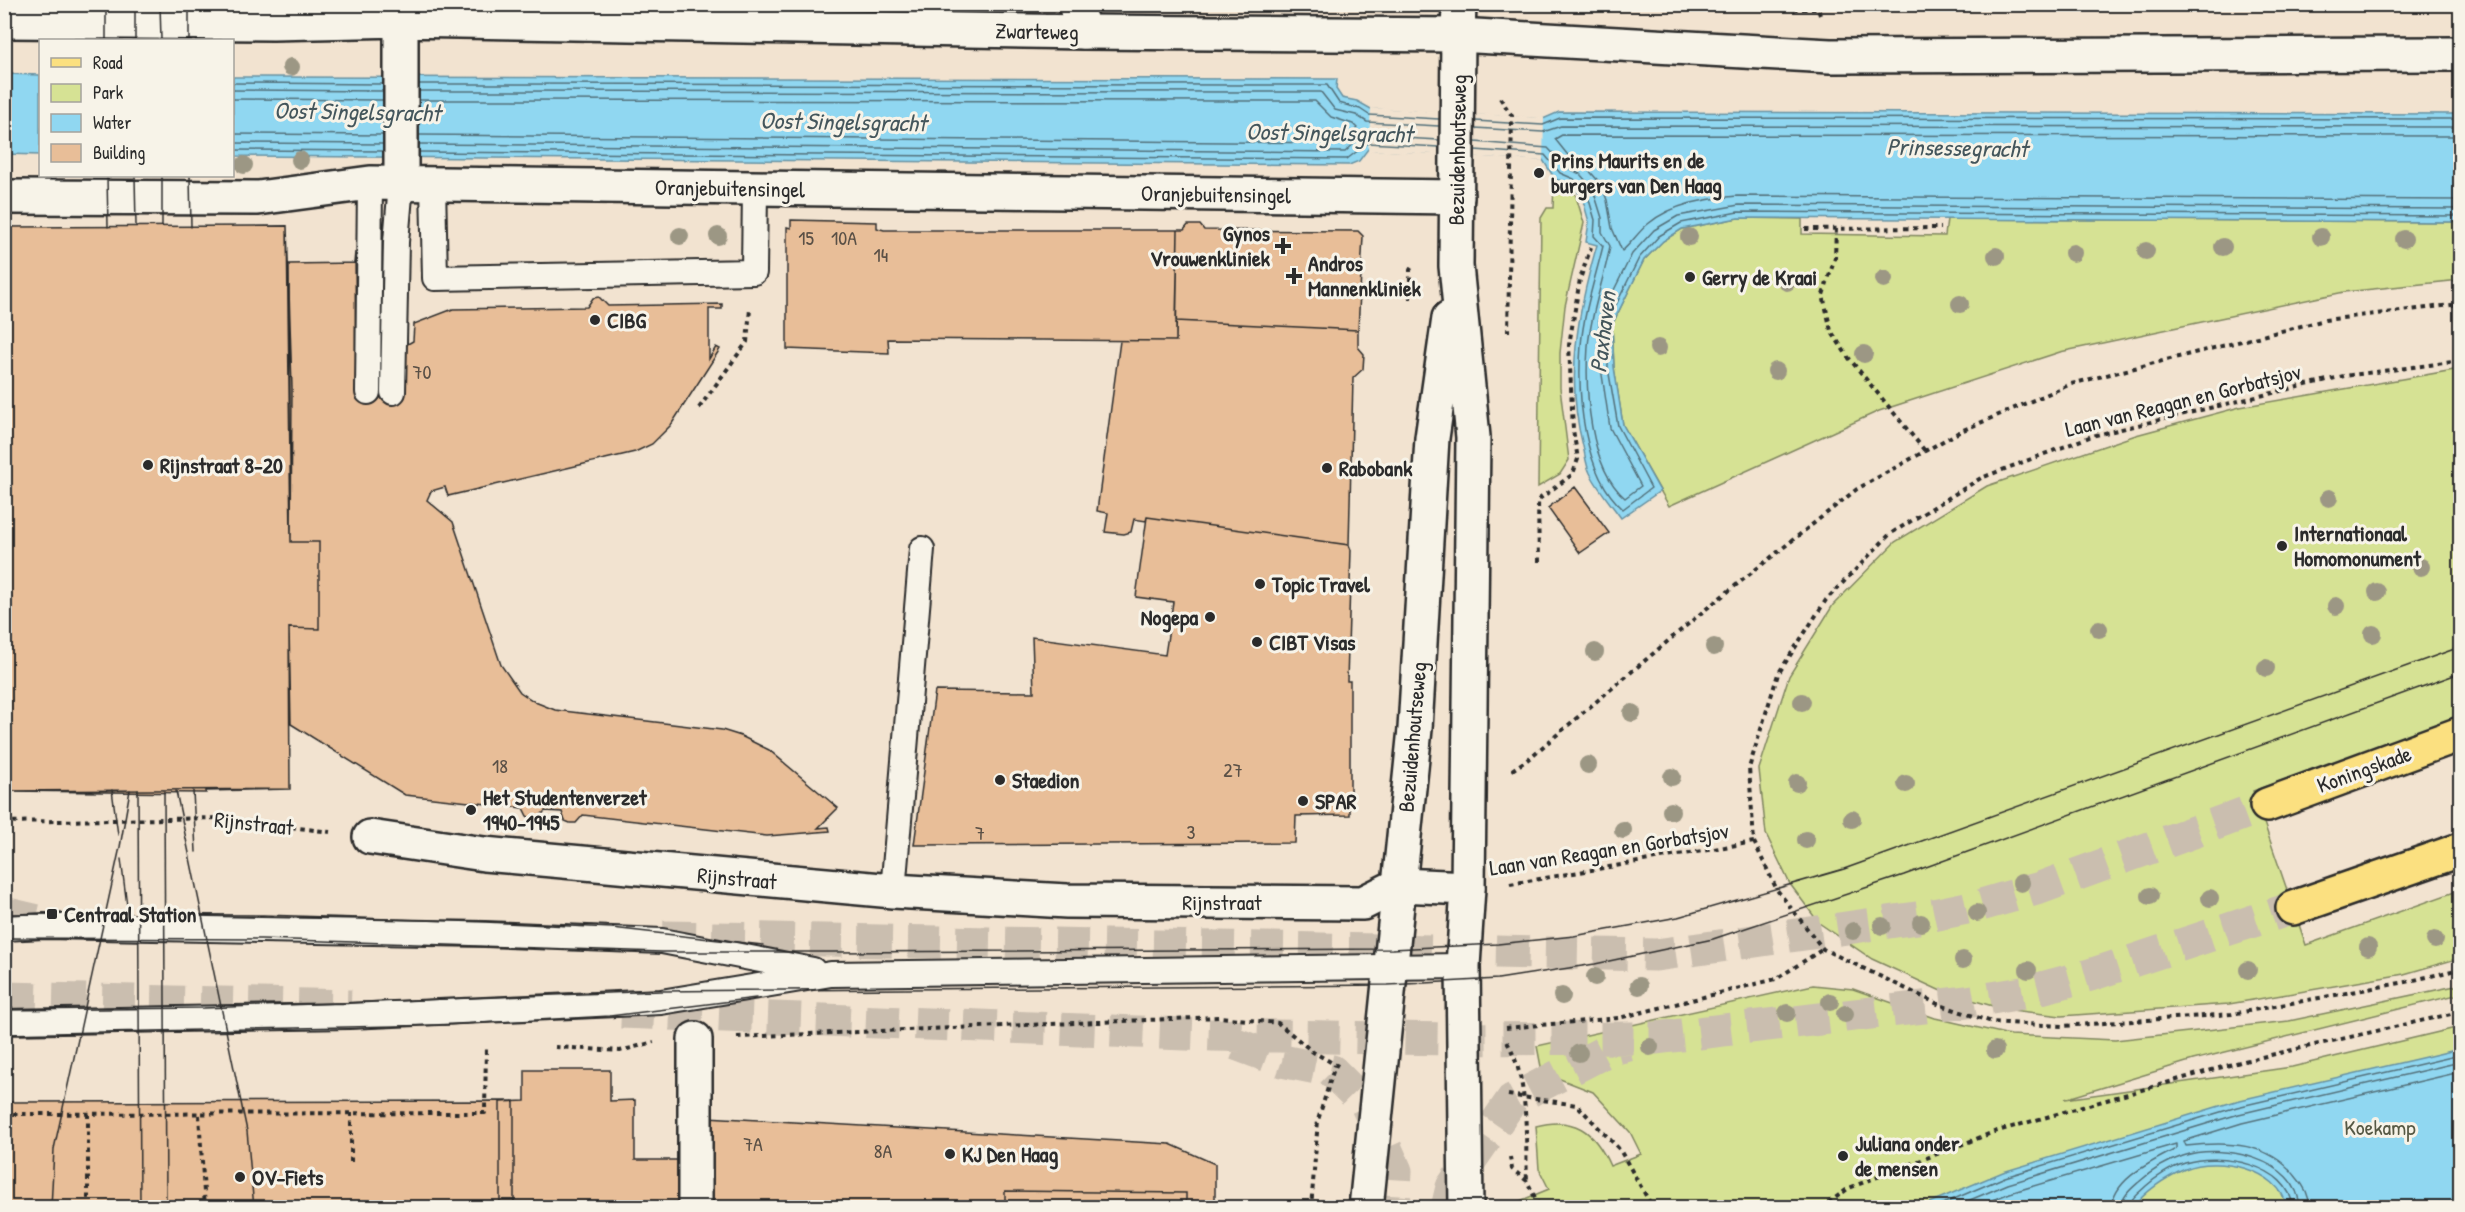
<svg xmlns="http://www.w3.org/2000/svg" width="2465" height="1212" font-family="'Patrick Hand',sans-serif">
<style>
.built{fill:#efd8bf}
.green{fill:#d6e294;stroke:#808660;stroke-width:1.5}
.water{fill:#90d7f1;stroke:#6892a2;stroke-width:1.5}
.pier{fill:#f2e3d0}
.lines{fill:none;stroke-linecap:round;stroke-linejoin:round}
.shore{stroke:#53707a;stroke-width:1.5}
.building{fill:#e8be98;stroke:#2b2b2b;stroke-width:1.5}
.primary-tunnel{stroke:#cabeaf;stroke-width:33;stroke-dasharray:33 16;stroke-linecap:butt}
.service-casing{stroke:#2b2b2b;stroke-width:28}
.pedestrian-casing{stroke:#2b2b2b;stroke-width:38}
.minor-casing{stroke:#2b2b2b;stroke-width:38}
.tertiary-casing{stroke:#2b2b2b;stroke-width:38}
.primary-casing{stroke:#2b2b2b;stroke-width:38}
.path{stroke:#2b2b2b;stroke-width:4;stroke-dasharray:4.5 4.5;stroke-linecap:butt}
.service{stroke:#f7f3e8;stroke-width:24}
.pedestrian{stroke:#f7f3e8;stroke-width:33}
.minor{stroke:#f7f3e8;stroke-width:33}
.tertiary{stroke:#f7f3e8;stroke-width:33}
.primary{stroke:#fbe080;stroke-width:33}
.tram{stroke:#2b2b2b;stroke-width:1.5}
.tree{fill:#9c9784}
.poi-dot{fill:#2b2b2b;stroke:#f7f3e8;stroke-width:2}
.labels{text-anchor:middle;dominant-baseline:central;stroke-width:6;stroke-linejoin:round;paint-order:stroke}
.number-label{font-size:20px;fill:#5a5046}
.street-label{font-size:22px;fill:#2b2b2b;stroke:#f7f3e8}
.poi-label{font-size:22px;font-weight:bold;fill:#2b2b2b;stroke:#f7f3e8;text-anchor:start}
.park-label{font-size:22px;fill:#565945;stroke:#f7f3e8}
.water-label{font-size:24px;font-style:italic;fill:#44565c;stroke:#f7f3e8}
</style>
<rect width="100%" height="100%" fill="#f2e3d0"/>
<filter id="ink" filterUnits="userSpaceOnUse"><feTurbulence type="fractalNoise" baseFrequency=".0167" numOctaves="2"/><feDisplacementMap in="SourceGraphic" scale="12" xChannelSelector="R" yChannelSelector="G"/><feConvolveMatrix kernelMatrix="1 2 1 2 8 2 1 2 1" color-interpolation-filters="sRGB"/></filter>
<g filter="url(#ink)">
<!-- built -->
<path class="built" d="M 1471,5 L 1633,5 L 1633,9 L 1540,8 Z"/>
<!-- green -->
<path class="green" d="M 1554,184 L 1566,186 L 1575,193 L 1584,223 L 1565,306 L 1560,353 L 1560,388 L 1569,460 L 1560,474 L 1538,487 L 1541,218 L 1547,208 L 1553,208 Z
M 1738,218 L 1802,219 L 1802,234 L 1945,236 L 1947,219 L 2460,222 L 2460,280 L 2344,292 L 2060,352 L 1879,411 L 1669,506 L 1623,425 L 1614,367 L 1612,325 L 1644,260 L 1663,241 L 1682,229 Z
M 2460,369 L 2460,716 L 2253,791 L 2306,945 L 2460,890 L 2460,958 L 2404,974 L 2229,1004 L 2061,1016 L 2003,1009 L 1941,991 L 1872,959 L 1819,923 L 1790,884 L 1766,834 L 1759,769 L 1789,676 L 1833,605 L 1895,542 L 1987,486 L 2136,435 L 2240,407 Z
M 1813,985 L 1853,989 L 1935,1018 L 2010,1035 L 2115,1040 L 2289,1021 L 2460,985 L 2460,994 L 2193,1060 L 2065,1099 L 2292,1067 L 2460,1027 L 2460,1207 L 1510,1208 L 1510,1205 L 1549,1189 L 1539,1169 L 1536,1126 C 1574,1116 1594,1130 1610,1166 L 1641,1154 L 1630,1132 L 1593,1092 L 1542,1072 L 1537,1046 Z"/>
<!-- water -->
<path class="water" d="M 5,74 L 40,75 L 40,155 L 5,154 Z
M 233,77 L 1337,79 L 1336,89 L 1342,98 L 1357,101 L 1371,109 L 1543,119 L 1559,112 L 2460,114 L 2460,222 L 1738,218 L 1682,229 L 1663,241 L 1644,260 L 1612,325 L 1614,367 L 1623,425 L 1660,491 L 1621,518 C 1611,504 1598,489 1590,473 C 1586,465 1585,454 1583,446 C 1565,379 1578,310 1597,245 L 1586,242 L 1589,222 L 1582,197 L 1571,184 L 1555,179 L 1543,160 L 1368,149 L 1359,161 L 1349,165 L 233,156 Z
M 2460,1049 L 2460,1200 L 2453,1207 L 2287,1207 C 2279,1168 2218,1156 2185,1169 C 2165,1178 2146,1191 2133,1207 L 1919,1207 L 2003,1172 L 2236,1101 Z"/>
<!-- pier -->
<path class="pier" d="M 1371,108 L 1544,118 L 1543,161 L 1368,150 Z"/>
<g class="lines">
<!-- shore -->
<path class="shore" d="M 232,83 L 383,84
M 419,84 L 1327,85 L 1339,103 L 1360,109 L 1369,115 L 1439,119
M 232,90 L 383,91
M 419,91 L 1321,92 L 1335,110 L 1356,115 L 1367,122 L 1439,126
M 232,99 L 383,100
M 419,100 L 1315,101 L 1331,117 L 1353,124 L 1357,128 L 1343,143 L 419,135
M 1475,121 L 1543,125 L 1560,118 L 2460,119
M 1475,128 L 1543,132 L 1561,126 L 2460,127
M 232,134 L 383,135
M 2460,136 L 1562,135 L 1555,139 L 1571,159 L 1586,167 L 1601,184 L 1607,200 L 1612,228 L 1622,251 C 1631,244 1638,232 1648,224 C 1673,203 1706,199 1737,196 L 2460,200
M 1475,142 L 1548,148 L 1566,167 L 1580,174 L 1593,189 L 1602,218 L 1602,232 L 1610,246 C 1604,280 1591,312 1588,346 C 1585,390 1589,467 1625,498 L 1641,486 L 1610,428 L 1601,368 L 1599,320 L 1632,254 L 1654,230 L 1678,216 L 1739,205 L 2460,209
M 232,143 L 383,144
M 419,144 L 1345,152 L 1359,139 L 1367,136 L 1439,140
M 232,150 L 383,151
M 1475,150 L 1545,155 L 1560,173 L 1574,179 L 1587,193 L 1595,220 L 1594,236 L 1603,246 C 1595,279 1584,311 1581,345 C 1577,395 1583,474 1623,509 L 1651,488 L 1618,426 L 1608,368 L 1607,323 L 1639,258 L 1659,236 L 1681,223 L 1738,212 L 2460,216
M 419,152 L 1347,159 L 1368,143 L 1439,147
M 1933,1208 L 2005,1177 L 2237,1107 L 2460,1055
M 1951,1208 L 2008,1184 L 2239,1114 L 2460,1062
M 1972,1208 L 2010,1193 L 2176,1144 L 2176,1149 C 2154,1161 2113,1178 2112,1208
M 2121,1208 C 2122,1196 2131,1189 2139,1182 C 2151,1171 2168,1161 2183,1156 C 2221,1143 2298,1158 2300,1208
M 2129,1208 C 2130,1198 2139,1193 2146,1186 C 2156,1177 2172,1167 2185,1163 C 2219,1152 2290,1164 2293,1208
M 2310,1208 C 2309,1195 2305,1187 2297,1178 C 2270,1142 2227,1141 2186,1146 L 2184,1141 L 2242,1123 L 2460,1072"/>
</g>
<!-- building -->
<path class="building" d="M 791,220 L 877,222 L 877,228 L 884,230 L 1178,230 L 1176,341 L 888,339 L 889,353 L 787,349 L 787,227 L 791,228 Z
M 1188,225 L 1200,225 L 1204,230 L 1358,231 L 1363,236 L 1358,330 L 1176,321 L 1178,230 L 1184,230 Z
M 287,226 L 292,388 L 291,542 L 319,542 L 319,629 L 289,628 L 290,789 L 4,791 L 4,227 Z
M 287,226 L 291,542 L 319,542 L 319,629 L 289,628 L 290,789 L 206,791 L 206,793 L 5,791 L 4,227 Z
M 355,252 L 356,392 L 404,392 L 404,346 L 413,341 L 414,324 L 453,309 L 587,307 L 593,298 L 599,297 L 608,306 L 722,304 L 722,309 L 709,309 L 709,359 L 716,347 L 720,349 L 671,425 L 652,444 L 635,452 L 448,496 L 445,487 L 431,491 L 427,500 L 453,522 L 501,665 L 520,692 L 535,702 L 555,710 L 722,730 L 741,736 L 769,750 L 838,808 L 818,828 L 829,827 L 830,831 L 767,836 L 583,815 L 576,823 L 570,823 L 565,821 L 562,812 L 545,811 L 538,818 L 532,819 L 527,816 L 523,808 L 405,795 L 291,724 L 289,628 L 319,629 L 319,542 L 291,542 L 289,264 L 354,263 Z
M 1176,321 L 1358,330 L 1358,347 L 1364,354 L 1363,369 L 1353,378 L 1349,545 L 1147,517 L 1146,521 L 1134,519 L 1131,532 L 1124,534 L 1105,532 L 1108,513 L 1097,511 L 1120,341 L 1176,341 Z
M 1575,487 L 1609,533 L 1580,553 L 1548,508 Z
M 1147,517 L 1349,545 L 1351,550 L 1347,681 L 1350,681 L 1350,815 L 1296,816 L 1295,843 L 914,845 L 935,691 L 1034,692 L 1032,637 L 1165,655 L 1173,602 L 1136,597 Z
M 525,1070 L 610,1070 L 610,1101 L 635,1100 L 635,1160 L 694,1160 L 695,1208 L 500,1208 L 500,1102 L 525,1101 Z
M 514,1101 L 514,1208 L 4,1208 L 4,1102 Z
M 707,1117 L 1170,1144 L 1215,1164 L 1215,1208 L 707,1208 Z
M 1005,1191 L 1186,1193 L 1186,1208 L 1005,1208 Z"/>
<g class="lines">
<!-- primary-tunnel -->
<path class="primary-tunnel" d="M 4,913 L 47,923
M 663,937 L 1656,955 L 1924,917 L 1981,905 L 2040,888 L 2267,805
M 4,998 L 351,1006
M 621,1012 L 1212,1035 L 1448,1039 L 1655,1038 L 1967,1002 L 2023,993 L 2090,975 L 2293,908
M 1236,1044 L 1282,1061 L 1332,1071 L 1367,1106 L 1396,1171 L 1394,1208
M 1447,1208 L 1452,1187 L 1512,1100 L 1608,1050 L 1629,1045"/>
<defs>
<path id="service" d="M 433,184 L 435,278 L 754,272 L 755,188
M 368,392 L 370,183
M 393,392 L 396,242 L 401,184
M 893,891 L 922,549
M 4,928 L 44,926 L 485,934 L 662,941 L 813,970
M 4,1022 L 349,1016 L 661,1002 L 831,974 L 1463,966"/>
<path id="pedestrian" d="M 1075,4 L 1084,32
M 695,1039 L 695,1208"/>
<path id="minor" d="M 401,20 L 401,184
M 4,21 L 273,23 L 401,20 L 1084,32 L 1458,35 L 1459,4
M 4,197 L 258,198 L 370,183 L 1457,197
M 370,837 L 484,854 L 893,891 L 1067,901 L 1363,903 L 1399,885 L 1468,888"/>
<path id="tertiary" d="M 1366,1208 L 1415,729 L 1432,438 L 1449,318
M 1466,1208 L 1463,966 L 1468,888 L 1473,437 L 1456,266 L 1458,35 L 1830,56 L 2460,54"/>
<path id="primary" d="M 2267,805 L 2460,734
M 2293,908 L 2460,850"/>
</defs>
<!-- service casing -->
<use href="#service" class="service-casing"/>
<!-- pedestrian casing -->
<use href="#pedestrian" class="pedestrian-casing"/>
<!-- minor casing -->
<use href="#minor" class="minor-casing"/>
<!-- tertiary casing -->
<use href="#tertiary" class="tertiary-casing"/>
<!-- primary casing -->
<use href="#primary" class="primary-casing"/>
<!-- path -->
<path class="path" d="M 1793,9 L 1818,9 L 1820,15
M 1500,98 L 1512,116 L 1508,332
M 1805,229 L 1941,228
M 1836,229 L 1835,258 L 1823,295 L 1831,331 L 1848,357 L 1925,451
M 1410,299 L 1410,270 L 1413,265
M 2460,361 L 2344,376 L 2092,436 L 1981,478 L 1890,534 L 1826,600 L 1778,674 L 1749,768 L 1754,842 L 1777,890 L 1823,949 L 1940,1005 L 1992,1022 L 2062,1026 L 2232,1014 L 2406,982 L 2460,969
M 699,408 L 747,342 L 750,309
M 1539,562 L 1538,500 L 1573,474 L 1578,459 L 1573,430 L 1569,345 L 1580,279 L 1591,247
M 1512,770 L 1527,760 L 1706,609 L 1857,489 L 1961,431 L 2071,384 L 2325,320 L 2460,304
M 4,822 L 220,818 L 330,832
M 1510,884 L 1754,842
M 1506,1028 L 1619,1018 L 1776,979 L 1823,949
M 737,1037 L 1219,1017 L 1278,1023 L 1313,1052 L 1338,1066
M 1507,1042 C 1530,1082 1525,1136 1527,1181
M 555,1047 L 620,1051 L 654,1042
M 1508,1095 L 1577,1105 L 1620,1150 L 1653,1208
M 4,1114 L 485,1113 L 486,1046
M 199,1115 L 205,1208
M 1510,1157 L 1512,1169 L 1527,1181 L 1540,1208
M 351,1162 L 351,1113
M 88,1208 L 88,1114
M 1311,1208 L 1318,1120 L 1335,1065
M 1821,1208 L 1849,1188 L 1994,1132 L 2240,1062 L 2460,1012"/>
<!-- service -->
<use href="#service" class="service"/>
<!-- pedestrian -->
<use href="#pedestrian" class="pedestrian"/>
<!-- minor -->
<use href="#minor" class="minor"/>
<!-- tertiary -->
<use href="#tertiary" class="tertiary"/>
<!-- primary -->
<use href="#primary" class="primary"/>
<!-- tram -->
<path class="tram" d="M 106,4 L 106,40
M 135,4 L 135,40
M 160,4 L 161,40
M 189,4 L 189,40
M 107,176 L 108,227
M 135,176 L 136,226
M 162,176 L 162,226
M 190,176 L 191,227
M 112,790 L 118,835
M 138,790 L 140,1208
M 164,791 L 166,1208
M 176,791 L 247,1131 L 254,1208
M 193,791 L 196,852
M 121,859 L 129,921
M 4,914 L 263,915 L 485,922 L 612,928 L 763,945
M 4,938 L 261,939 L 662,952 L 832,952 L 1392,949 L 1498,944 L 1574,936 L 1678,917 L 1844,869 L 2460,647
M 4,1010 L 204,1008 L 661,991 L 1388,985 L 1498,979 L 1595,964 L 1713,939 L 1904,875 L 2460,673
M 4,1034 L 445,1025 L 610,1016 L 756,998
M 51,1208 L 54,1149 L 120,847 L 130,790"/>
</g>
<!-- trees -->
<g class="tree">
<circle cx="291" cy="67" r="9"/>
<circle cx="300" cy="160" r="9"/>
<circle cx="244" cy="165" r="9"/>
<circle cx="680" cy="236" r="9"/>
<circle cx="718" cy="236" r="9"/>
<circle cx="1689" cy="237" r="9"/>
<circle cx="2321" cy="237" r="9"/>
<circle cx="2404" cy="239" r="9"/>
<circle cx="2223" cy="247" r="9"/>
<circle cx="2146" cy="251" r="9"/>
<circle cx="2073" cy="253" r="9"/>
<circle cx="1996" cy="256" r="9"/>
<circle cx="1884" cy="279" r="9"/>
<circle cx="1787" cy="282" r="9"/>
<circle cx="1960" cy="304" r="9"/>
<circle cx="1658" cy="348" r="9"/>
<circle cx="1864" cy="354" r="9"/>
<circle cx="1776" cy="371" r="9"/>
<circle cx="2329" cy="498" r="9"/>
<circle cx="2421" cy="567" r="9"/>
<circle cx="2377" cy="592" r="9"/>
<circle cx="2336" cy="606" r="9"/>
<circle cx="2099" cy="629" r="9"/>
<circle cx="2373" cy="634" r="9"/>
<circle cx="1714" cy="647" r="9"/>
<circle cx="1595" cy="652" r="9"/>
<circle cx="2266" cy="668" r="9"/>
<circle cx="1802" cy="702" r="9"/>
<circle cx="1632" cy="713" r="9"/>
<circle cx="1588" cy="765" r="9"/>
<circle cx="1672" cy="777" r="9"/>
<circle cx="1797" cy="783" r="9"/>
<circle cx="1906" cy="784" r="9"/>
<circle cx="1671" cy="811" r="9"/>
<circle cx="1852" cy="819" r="9"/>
<circle cx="1623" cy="830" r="9"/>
<circle cx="1806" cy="840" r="9"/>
<circle cx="2021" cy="883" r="9"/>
<circle cx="2150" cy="896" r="9"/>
<circle cx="2210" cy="898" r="9"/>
<circle cx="1977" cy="913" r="9"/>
<circle cx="1921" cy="923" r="9"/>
<circle cx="1882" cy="926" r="9"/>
<circle cx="1853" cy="931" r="9"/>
<circle cx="2435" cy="940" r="9"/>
<circle cx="2368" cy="947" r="9"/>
<circle cx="1963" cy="960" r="9"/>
<circle cx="2028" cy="970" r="9"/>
<circle cx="2248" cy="970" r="9"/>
<circle cx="1595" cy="977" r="9"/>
<circle cx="1639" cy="986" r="9"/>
<circle cx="1562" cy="996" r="9"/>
<circle cx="1830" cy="1002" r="9"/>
<circle cx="1787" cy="1013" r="9"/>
<circle cx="1845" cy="1014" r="9"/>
<circle cx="1650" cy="1047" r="9"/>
<circle cx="1995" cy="1050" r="9"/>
<circle cx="1579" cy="1053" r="9"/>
</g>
</g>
<!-- markers -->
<g class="poi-dot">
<circle cx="1539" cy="173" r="6"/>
<path d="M1280 237h6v6h6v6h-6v6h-6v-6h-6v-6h6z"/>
<path d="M1291 267h6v6h6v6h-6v6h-6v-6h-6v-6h6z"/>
<circle cx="1690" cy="277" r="6"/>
<circle cx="595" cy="320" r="6"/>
<circle cx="148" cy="465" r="6"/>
<circle cx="1327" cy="468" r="6"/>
<circle cx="2282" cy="546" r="6"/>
<circle cx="1260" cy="584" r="6"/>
<circle cx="1210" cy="617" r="6"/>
<circle cx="1257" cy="642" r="6"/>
<circle cx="1000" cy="780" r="6"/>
<circle cx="1303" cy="801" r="6"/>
<circle cx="471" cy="810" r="6"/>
<rect x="46" y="908" width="12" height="12" rx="3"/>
<circle cx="950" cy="1154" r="6"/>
<circle cx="1843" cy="1156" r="6"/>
<circle cx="240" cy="1177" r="6"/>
</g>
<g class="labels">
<!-- number labels -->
<g class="number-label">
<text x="806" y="237">15</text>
<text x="844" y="237">10A</text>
<text x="881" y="254">14</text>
<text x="422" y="371">70</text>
<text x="500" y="765">18</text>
<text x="1233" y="769">27</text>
<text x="1191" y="831">3</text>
<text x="980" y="832">7</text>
<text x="753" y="1143">7A</text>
<text x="883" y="1150">8A</text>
</g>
<!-- street labels -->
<g class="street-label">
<text transform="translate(1037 31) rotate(1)">Zwarteweg</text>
<text transform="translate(1457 150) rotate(-89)">Bezuidenhoutseweg</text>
<text transform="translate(730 188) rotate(1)">Oranjebuitensingel</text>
<text transform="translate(1216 194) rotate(1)">Oranjebuitensingel</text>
<text transform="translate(2183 400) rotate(-14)">Laan van Reagan en Gorbatsjov</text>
<text transform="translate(1412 737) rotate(-85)">Bezuidenhoutseweg</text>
<text transform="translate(2364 769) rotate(-20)">Koningskade</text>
<text transform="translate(254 823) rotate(6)">Rijnstraat</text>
<text transform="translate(1609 849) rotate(-9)">Laan van Reagan en Gorbatsjov</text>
<text transform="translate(737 878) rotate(5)">Rijnstraat</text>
<text x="1222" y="902">Rijnstraat</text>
</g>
<!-- poi labels -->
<g class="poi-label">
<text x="1551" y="160">Prins Maurits en de<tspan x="1551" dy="25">burgers van Den Haag</tspan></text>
<text x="1270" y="233" text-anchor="end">Gynos<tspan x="1270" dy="25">Vrouwenkliniek</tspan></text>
<text x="1308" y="263">Andros<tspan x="1308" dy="25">Mannenkliniek</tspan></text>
<text x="1702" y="277">Gerry de Kraai</text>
<text x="607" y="320">CIBG</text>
<text x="160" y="465">Rijnstraat 8-20</text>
<text x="1339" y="468">Rabobank</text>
<text x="2294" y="533">Internationaal<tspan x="2294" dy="25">Homomonument</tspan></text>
<text x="1272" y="584">Topic Travel</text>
<text x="1198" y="617" text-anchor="end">Nogepa</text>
<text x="1269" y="642">CIBT Visas</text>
<text x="1012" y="780">Staedion</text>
<text x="483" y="797">Het Studentenverzet<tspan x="483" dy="25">1940-1945</tspan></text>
<text x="1315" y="801">SPAR</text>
<text x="64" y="914">Centraal Station</text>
<text x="1855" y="1143">Juliana onder<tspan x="1855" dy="25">de mensen</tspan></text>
<text x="962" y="1154">KJ Den Haag</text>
<text x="252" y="1177">OV-Fiets</text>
</g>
<!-- park labels -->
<g class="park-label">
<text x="2380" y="1127">Koekamp</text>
</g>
<!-- water labels -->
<g class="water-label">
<text transform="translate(357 111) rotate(1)">Oost Singelsgracht</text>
<text transform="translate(843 121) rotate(1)">Oost Singelsgracht</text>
<text transform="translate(1329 132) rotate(1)">Oost Singelsgracht</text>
<text transform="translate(1957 147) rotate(1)">Prinsessegracht</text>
<text transform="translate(1602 332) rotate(-83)">Paxhaven</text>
</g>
</g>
<!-- margin -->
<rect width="2465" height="1212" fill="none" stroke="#f7f3e8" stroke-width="24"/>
<rect x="12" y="12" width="2441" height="1188" fill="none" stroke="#2b2b2b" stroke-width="2" filter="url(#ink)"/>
<!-- legend -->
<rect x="39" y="39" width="195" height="138" fill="#f7f3e8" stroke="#a5a39c" stroke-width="1.5"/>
<rect x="51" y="58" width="30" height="9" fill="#fbe080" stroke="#a5a39c" stroke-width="1.5"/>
<text x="93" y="69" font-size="18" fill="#2b2b2b">Road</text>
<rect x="51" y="84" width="30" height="18" fill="#d6e294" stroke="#a5a39c" stroke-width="1.5"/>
<text x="93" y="99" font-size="18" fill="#2b2b2b">Park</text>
<rect x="51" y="114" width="30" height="18" fill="#90d7f1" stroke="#a5a39c" stroke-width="1.5"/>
<text x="93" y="129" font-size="18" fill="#2b2b2b">Water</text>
<rect x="51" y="144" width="30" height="18" fill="#e8be98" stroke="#a5a39c" stroke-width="1.5"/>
<text x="93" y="159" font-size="18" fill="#2b2b2b">Building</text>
</svg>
